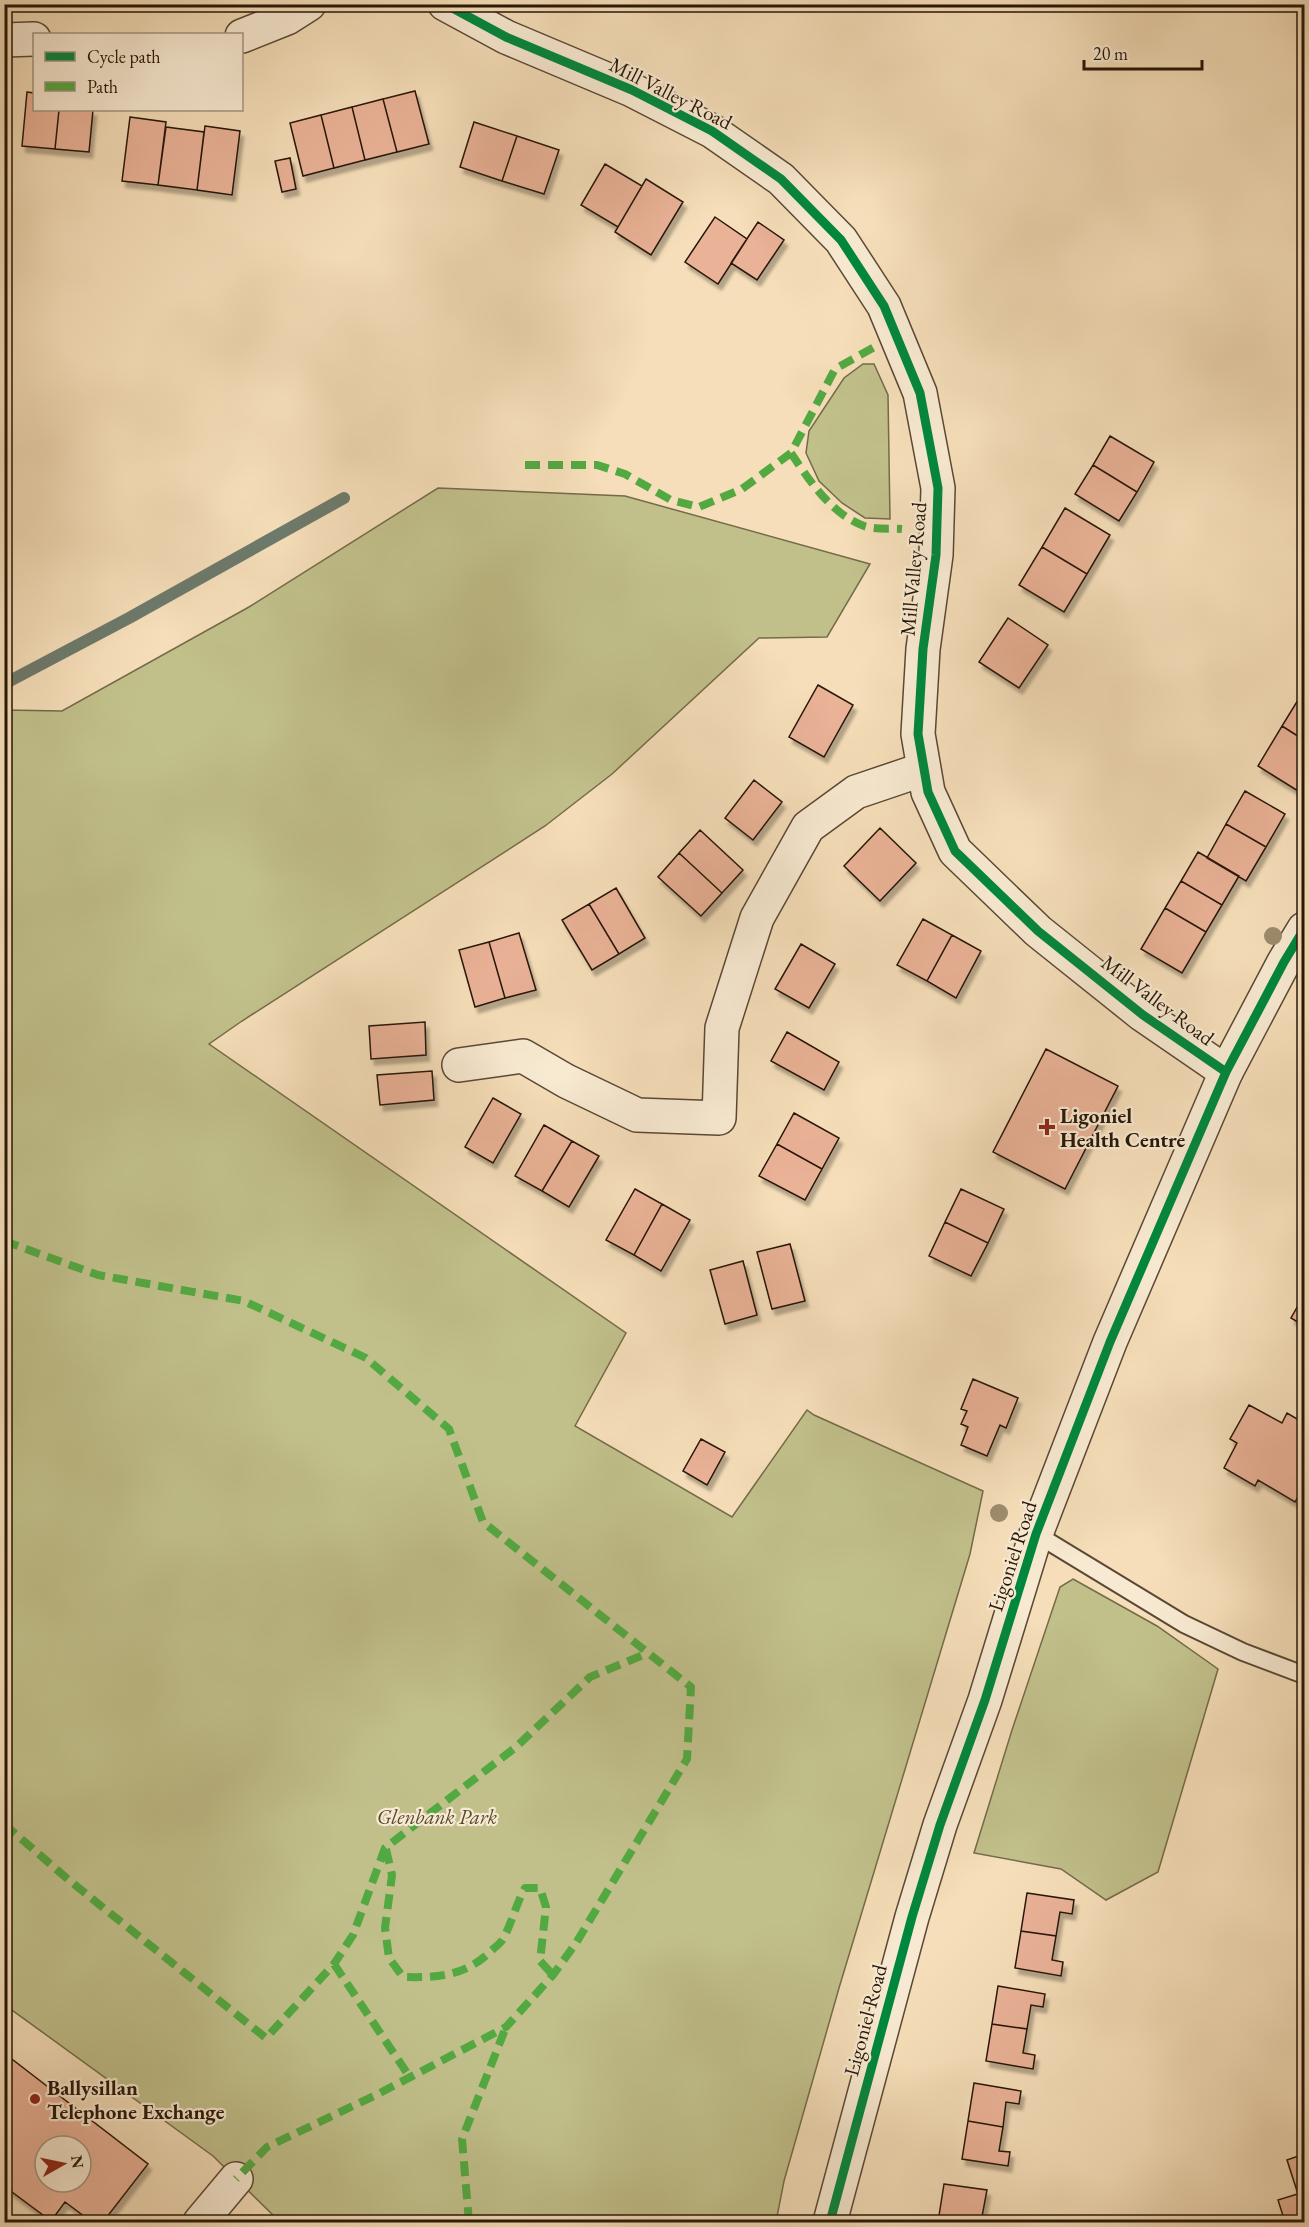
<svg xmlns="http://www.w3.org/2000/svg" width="1309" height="2227" font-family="'EB Garamond',serif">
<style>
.green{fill:#c1c08b;stroke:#746b49;stroke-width:1.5}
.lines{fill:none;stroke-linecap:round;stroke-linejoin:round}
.stream{stroke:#6d7a6c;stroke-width:12}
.building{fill:#eab297;stroke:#271607;stroke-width:1.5;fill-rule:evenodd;filter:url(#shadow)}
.service-casing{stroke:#5a4834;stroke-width:20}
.minor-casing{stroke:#5a4834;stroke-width:36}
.tertiary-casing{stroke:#5a4834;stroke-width:36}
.service{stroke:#f8ead2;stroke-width:16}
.minor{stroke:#f8ead2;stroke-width:33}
.tertiary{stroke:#f8ead2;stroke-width:33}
.quiet{stroke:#53a941;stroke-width:8;stroke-dasharray:15 8;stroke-linecap:butt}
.cycleway-casing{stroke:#f8ead2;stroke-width:13}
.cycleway{stroke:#00873e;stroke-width:9}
.tree{fill:#9d8c6d}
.poi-dot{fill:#8f2418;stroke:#f8ead2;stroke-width:2}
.labels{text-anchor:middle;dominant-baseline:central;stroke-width:4.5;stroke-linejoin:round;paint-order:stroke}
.street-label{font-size:21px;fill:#271607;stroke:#f8ead2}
.poi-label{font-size:21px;font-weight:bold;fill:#271607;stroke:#f8ead2;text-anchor:start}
.park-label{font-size:21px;font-style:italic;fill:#55492f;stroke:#f8ead2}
</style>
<defs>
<filter id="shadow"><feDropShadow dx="3.5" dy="6" stdDeviation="1.5" flood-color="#0004"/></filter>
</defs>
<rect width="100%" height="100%" fill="#f5deb9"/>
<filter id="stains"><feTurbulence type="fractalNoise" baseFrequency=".00333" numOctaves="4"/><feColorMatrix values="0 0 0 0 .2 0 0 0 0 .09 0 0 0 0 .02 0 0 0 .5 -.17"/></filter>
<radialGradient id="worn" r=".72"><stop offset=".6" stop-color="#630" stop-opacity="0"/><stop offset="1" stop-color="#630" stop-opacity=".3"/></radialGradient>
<!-- green -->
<path class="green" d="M 863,364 L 874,364 L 888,395 L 890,519 L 865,518 L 842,503 L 819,481 L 806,453 L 809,431 L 844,378 Z
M 438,488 L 625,496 L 870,564 L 827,637 L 759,638 L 612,774 L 545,826 L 242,1021 L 209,1044 L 626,1333 L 575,1426 L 732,1517 L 807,1410 L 814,1415 L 983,1491 L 970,1554 L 839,1988 L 784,2181 L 776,2222 L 280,2222 L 213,2156 L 5,2005 L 5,710 L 62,711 L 249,607 Z
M 1073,1579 L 1157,1626 L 1218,1669 L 1158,1872 L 1106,1900 L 1061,1869 L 974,1853 L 1012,1730 L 1060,1587 Z"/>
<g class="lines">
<!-- stream -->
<path class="stream" d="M 4,684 L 129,618 L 344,498"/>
</g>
<!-- building -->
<path class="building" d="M 415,91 L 429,144 L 397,152 L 383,99 Z
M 27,92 L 34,93 L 34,110 L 59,110 L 55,149 L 22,146 Z
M 383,99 L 397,152 L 365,160 L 352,107 Z
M 352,107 L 365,160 L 334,168 L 321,115 Z
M 59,110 L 93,110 L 89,152 L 55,149 Z
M 321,115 L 334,168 L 303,176 L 290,123 Z
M 130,117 L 166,122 L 158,185 L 122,181 Z
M 474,122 L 517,136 L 502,181 L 460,167 Z
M 205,126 L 240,131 L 232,195 L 197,190 Z
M 166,127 L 204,132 L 197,190 L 158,185 Z
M 517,136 L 559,150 L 544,194 L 502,181 Z
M 290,158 L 296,189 L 282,192 L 275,161 Z
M 605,164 L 642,186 L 618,227 L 581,205 Z
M 646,179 L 683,202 L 651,255 L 615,232 Z
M 715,217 L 747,239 L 718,284 L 685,262 Z
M 758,222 L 784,240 L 757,280 L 731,263 Z
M 1110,436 L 1154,462 L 1137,492 L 1093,465 Z
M 1093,465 L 1137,492 L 1119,521 L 1075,494 Z
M 1065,508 L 1110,535 L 1087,574 L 1042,547 Z
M 1042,547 L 1087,574 L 1064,612 L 1019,585 Z
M 1008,618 L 1048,645 L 1019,688 L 979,662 Z
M 818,685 L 853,705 L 824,757 L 789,737 Z
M 1298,700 L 1304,703 L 1304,740 L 1282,726 Z
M 1282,726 L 1304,740 L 1304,780 L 1298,791 L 1258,766 Z
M 754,780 L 782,802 L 753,840 L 725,818 Z
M 1245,791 L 1285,814 L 1266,847 L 1226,824 Z
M 1226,824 L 1266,847 L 1246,881 L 1207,858 Z
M 880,828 L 916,863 L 880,901 L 844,866 Z
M 700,830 L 743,870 L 722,893 L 679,853 Z
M 1198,852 L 1239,876 L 1222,905 L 1181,881 Z
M 679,853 L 722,893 L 701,916 L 658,877 Z
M 1181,881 L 1222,905 L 1206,932 L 1165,908 Z
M 616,888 L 645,938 L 619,954 L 589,904 Z
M 589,904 L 619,954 L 592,970 L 562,920 Z
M 1165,908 L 1206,932 L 1182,973 L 1141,949 Z
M 923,919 L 952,935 L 927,981 L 897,965 Z
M 519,933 L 536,990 L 505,998 L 489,942 Z
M 952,935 L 981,951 L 956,998 L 927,981 Z
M 489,942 L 505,998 L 475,1007 L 459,950 Z
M 801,944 L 835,964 L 809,1008 L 775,989 Z
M 425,1022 L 426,1055 L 371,1059 L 369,1026 Z
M 787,1032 L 839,1062 L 824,1090 L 771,1061 Z
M 1046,1049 L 1118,1086 L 1065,1189 L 993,1152 Z
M 432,1071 L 434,1100 L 380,1105 L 377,1075 Z
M 493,1098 L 521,1114 L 493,1163 L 465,1147 Z
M 794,1113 L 839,1138 L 822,1169 L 777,1144 Z
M 544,1125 L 572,1141 L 542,1191 L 515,1176 Z
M 572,1141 L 599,1156 L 569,1207 L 542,1191 Z
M 777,1144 L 822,1169 L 805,1200 L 759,1176 Z
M 635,1189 L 662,1204 L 634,1255 L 606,1240 Z
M 961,1189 L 1004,1209 L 988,1243 L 945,1222 Z
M 662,1204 L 690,1220 L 661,1271 L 634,1255 Z
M 945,1222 L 988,1243 L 971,1276 L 929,1256 Z
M 790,1244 L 805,1301 L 772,1309 L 757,1252 Z
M 743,1261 L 757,1315 L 725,1324 L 710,1270 Z
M 1304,1295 L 1304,1326 L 1291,1318 Z
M 973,1379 L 1018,1398 L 1006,1428 L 1000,1425 L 987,1456 L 961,1445 L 968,1427 L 961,1424 L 967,1411 L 961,1409 Z
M 1249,1405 L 1282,1423 L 1287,1413 L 1304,1423 L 1304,1486 L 1295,1502 L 1258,1480 L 1255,1486 L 1224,1468 L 1237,1443 L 1230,1439 Z
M 701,1439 L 725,1452 L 707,1485 L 683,1471 Z
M 1027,1893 L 1074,1900 L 1072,1914 L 1060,1912 L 1056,1936 L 1021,1931 Z
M 1021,1931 L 1056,1936 L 1052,1960 L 1063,1962 L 1061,1976 L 1015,1968 Z
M 998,1986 L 1045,1994 L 1043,2007 L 1031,2005 L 1027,2029 L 992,2024 Z
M 992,2024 L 1027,2029 L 1023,2053 L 1035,2055 L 1033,2069 L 986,2061 Z
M 4,2053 L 148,2164 L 103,2222 L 92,2222 L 65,2202 L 51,2221 L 4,2186 ZM 45,2146 L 81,2146 L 81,2182 L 45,2182 Z
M 974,2083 L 1021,2091 L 1019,2104 L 1006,2102 L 1003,2127 L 968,2121 Z
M 968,2121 L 1003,2127 L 999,2151 L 1010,2152 L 1008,2166 L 962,2159 Z
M 1304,2154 L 1304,2192 L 1298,2194 L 1287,2160 Z
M 944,2184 L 987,2190 L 981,2222 L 938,2222 Z
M 1304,2192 L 1304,2222 L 1285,2222 L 1278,2200 Z"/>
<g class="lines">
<defs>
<path id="service" d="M 1036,1534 L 1184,1624 L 1243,1652 L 1304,1675"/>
<path id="minor" d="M 445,4 L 506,37 L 632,90 L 712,131 L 781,179 L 841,240 L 884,306 L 920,393 L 938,488 L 936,555 L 923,649 L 918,734 L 928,792 L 955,851 L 1038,931 L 1143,1015 L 1226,1072
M 242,36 L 287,18 L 309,4
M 4,40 L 34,39
M 459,1065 L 523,1056 L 566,1081 L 637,1115 L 719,1118 L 722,1028 L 757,918 L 808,827 L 856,792 L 924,769
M 200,2222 L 236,2179"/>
<path id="tertiary" d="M 830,2222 L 912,1917 L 940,1825 L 985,1700 L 1036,1534 L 1110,1342 L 1226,1072 L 1284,962 L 1304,929"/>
</defs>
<!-- service casing -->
<use href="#service" class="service-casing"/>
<!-- minor casing -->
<use href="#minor" class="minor-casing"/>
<!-- tertiary casing -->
<use href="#tertiary" class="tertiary-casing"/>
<!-- service -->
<use href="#service" class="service"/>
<!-- minor -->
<use href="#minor" class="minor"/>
<!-- tertiary -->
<use href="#tertiary" class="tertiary"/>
<!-- quiet -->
<path class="quiet" d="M 791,453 C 809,480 831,514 864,526 C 875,530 891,528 902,529
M 525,465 L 597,465 L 625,474 L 671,500 L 699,507 L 742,489 L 791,453 L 835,369 L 878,345
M 4,1241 L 98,1275 L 244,1301 L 366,1358 L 449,1429 L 483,1522 L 691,1687 L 687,1759 L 576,1943 L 553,1975 L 506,2027 L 378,2094 L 267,2147 L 236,2179
M 4,1824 L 70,1881 L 266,2038 L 334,1964 L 353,1935 L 385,1848 L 516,1747 L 590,1677 L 648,1653
M 386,1849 L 392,1875 L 385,1928 L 389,1958 L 403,1977 C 436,1978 465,1976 490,1952 C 494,1948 500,1944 503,1939 C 512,1923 516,1904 525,1888 L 540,1888 L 546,1907 L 540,1961 L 553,1975
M 334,1964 L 409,2076
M 469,2222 L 462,2139 L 506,2027"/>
<defs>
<path id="cycleway" d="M 445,4 L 506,37 L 632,90 L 712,131 L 781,179 L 841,240 L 884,306 L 920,393 L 938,488 L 936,555 L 923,649 L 918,734 L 928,792 L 955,851 L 1038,931 L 1143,1015 L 1226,1072
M 830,2222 L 912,1917 L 940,1825 L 985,1700 L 1036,1534 L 1110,1342 L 1226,1072 L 1284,962 L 1304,929"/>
</defs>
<!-- cycleway casing -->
<use href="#cycleway" class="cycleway-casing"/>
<!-- cycleway -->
<use href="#cycleway" class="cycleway"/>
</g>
<!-- trees -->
<g class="tree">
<circle cx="1273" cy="936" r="9"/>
<circle cx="999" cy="1513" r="9"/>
</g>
<!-- markers -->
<g class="poi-dot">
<path d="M1044 1118h6v6h6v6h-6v6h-6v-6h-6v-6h6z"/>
<circle cx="35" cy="2099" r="6"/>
</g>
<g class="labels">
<!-- street labels -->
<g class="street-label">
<text transform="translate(671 93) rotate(27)">Mill Valley Road</text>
<text transform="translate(913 569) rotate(-85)">Mill Valley Road</text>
<text transform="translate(1158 1000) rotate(37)">Mill Valley Road</text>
<text transform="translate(1012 1556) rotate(-72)">Ligoniel Road</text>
<text transform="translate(865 2020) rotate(-75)">Ligoniel Road</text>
</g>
<!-- poi labels -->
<g class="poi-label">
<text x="1060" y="1115">Ligoniel<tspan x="1060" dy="24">Health Centre</tspan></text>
<text x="47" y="2087">Ballysillan<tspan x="47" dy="24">Telephone Exchange</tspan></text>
</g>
<!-- park labels -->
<g class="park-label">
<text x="437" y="1816">Glenbank Park</text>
</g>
</g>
<!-- margin -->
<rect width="1309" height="2227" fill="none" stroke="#f5deb9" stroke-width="24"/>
<rect x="6" y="6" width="1297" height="2215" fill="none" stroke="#271607" stroke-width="3"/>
<rect x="12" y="12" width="1285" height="2203" fill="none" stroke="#271607" stroke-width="1.5"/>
<!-- legend -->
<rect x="33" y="33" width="210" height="78" fill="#f8ead2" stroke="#a49581" stroke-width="1.5"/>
<rect x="45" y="52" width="30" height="9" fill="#00873e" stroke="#a49581" stroke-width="1.5"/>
<text x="87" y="63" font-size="18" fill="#271607">Cycle path</text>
<rect x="45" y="82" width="30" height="9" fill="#53a941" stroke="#a49581" stroke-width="1.5"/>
<text x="87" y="93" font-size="18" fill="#271607">Path</text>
<!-- north arrow -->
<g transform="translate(63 2164) rotate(81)"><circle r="28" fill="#f8ead2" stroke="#a49581" stroke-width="1.5"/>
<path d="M0-4.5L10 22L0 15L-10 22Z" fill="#8f2418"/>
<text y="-9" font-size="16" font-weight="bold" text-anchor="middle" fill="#271607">N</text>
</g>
<!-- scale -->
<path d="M1084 60v9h118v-9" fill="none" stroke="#271607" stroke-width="3"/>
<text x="1093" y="60" font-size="18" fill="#271607" stroke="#f8ead2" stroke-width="4.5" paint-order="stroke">20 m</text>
<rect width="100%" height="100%" filter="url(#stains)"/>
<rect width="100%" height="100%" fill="url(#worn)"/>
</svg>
